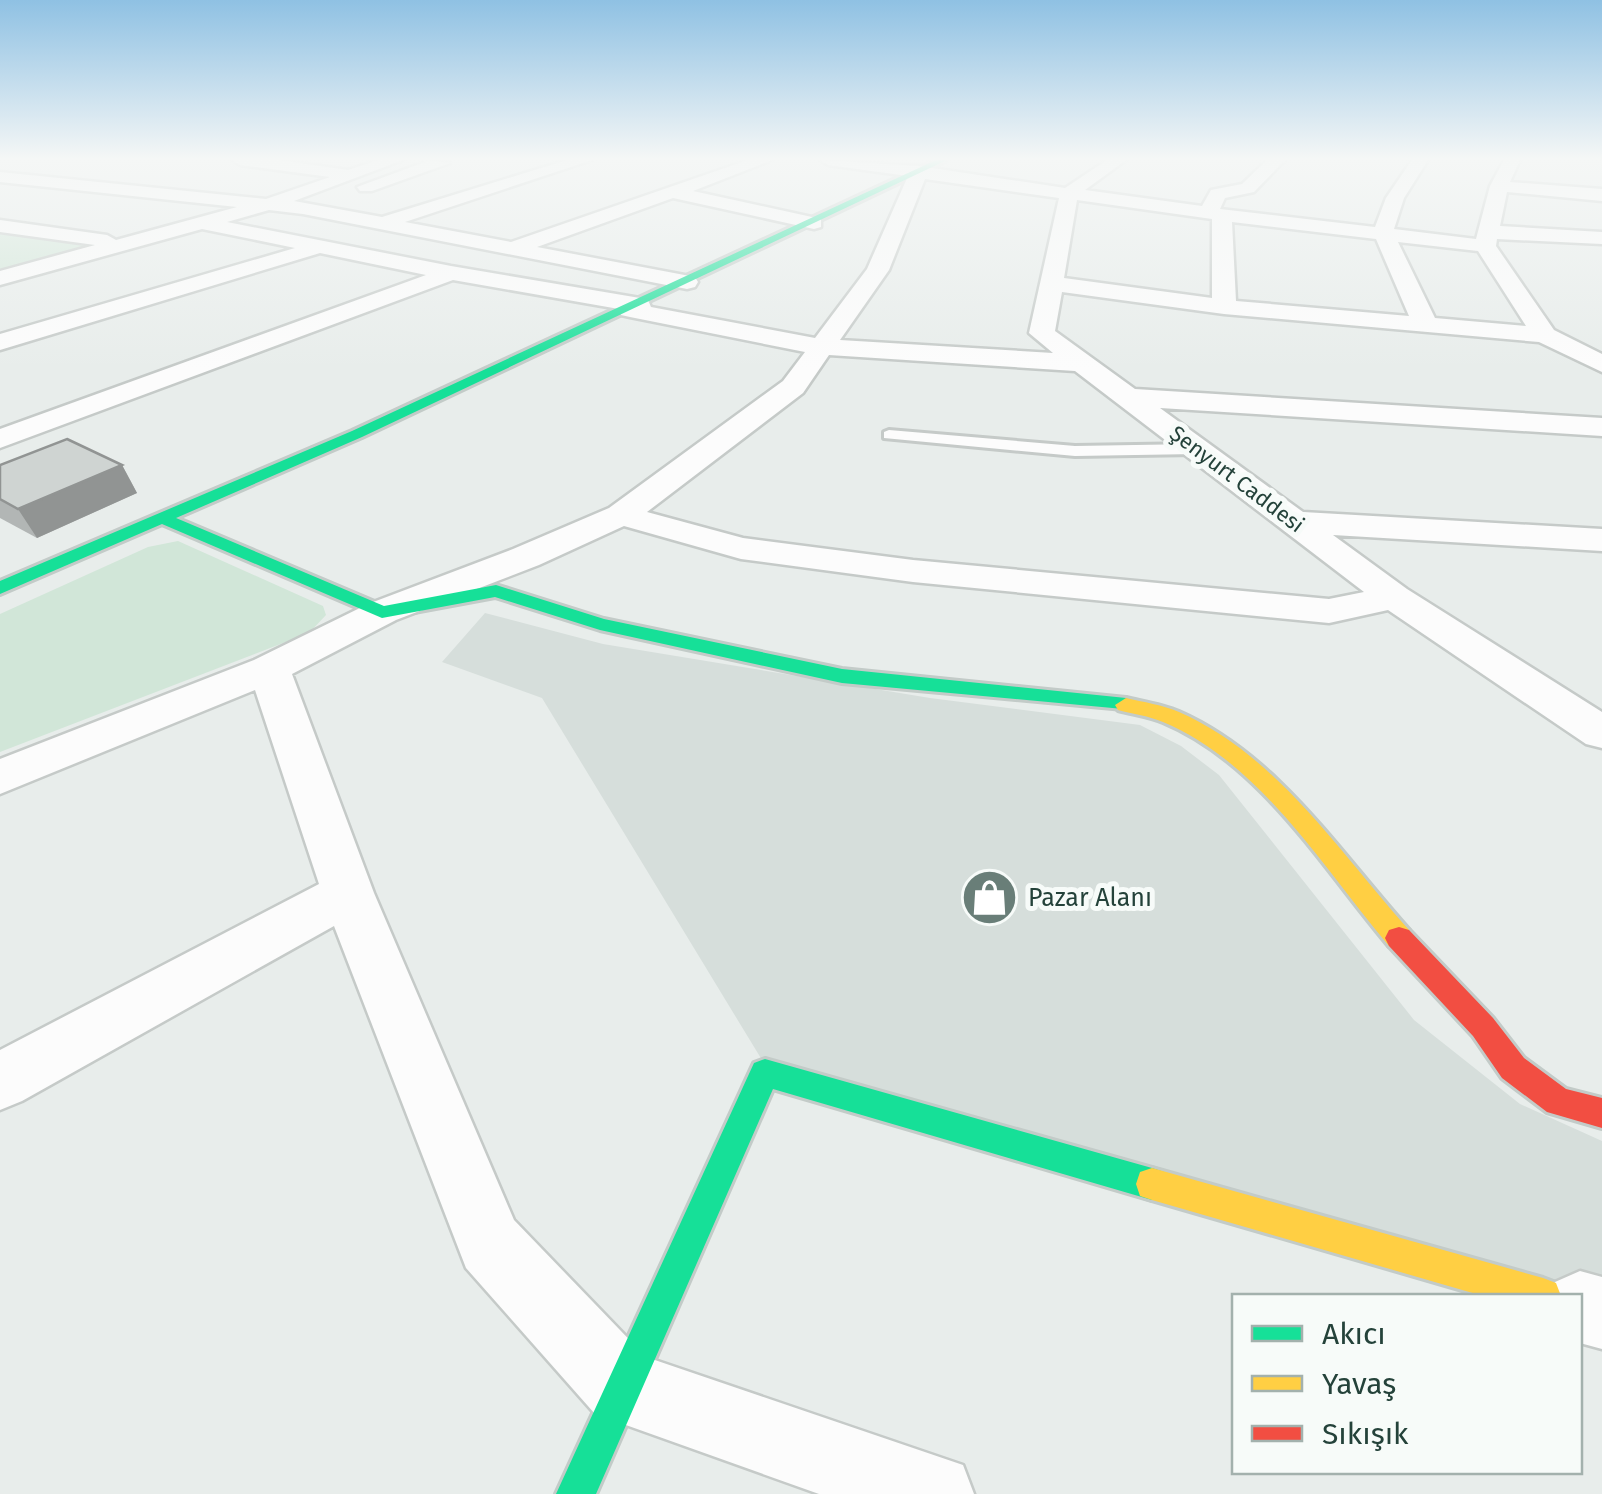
<svg xmlns="http://www.w3.org/2000/svg" width="1602" height="1494" font-family="'Fira Sans',sans-serif">
<style>
.built{fill:#d6dedb}
.green{fill:#d1e6d8}
.lines{fill:none;stroke-linecap:round;stroke-linejoin:round}
.lane-casing{stroke:#c5cac8;stroke-width:6}
.street-casing{stroke:#c5cac8;stroke-width:5}
.fast-casing{stroke:#c3cbc8;stroke-width:6}
.slow-casing{stroke:#c3cbc8;stroke-width:6}
.jam-casing{stroke:#c3cbc8;stroke-width:6}
.lane{fill:#fcfcfc;fill-rule:evenodd}
.street{fill:#fcfcfc;fill-rule:evenodd}
.fast{fill:#16e098;fill-rule:evenodd}
.slow{fill:#ffcf43;fill-rule:evenodd}
.jam{fill:#f24e42;fill-rule:evenodd}
.wall{fill:#b2b6b5}
.shaded-wall{fill:#919493}
.building{fill:#cfd4d2;stroke:#919493;stroke-width:2.5}
.labels{text-anchor:middle;dominant-baseline:central;stroke-width:10;stroke-linejoin:round;paint-order:stroke}
.far-street-label{font-size:22px;fill:#24423a;stroke:#f7fbf9}
.poi-label{font-size:25px;fill:#24423a;stroke:#f7fbf9;text-anchor:start}
</style>
<rect width="100%" height="100%" fill="#e8edeb"/>
<!-- built -->
<path class="built" d="M 485,613 L 603,644 L 930,698 L 1140,725 L 1181,746 L 1219,775 L 1414,1020 L 1520,1104 L 1602,1141 L 1602,1301 L 765,1065 L 542,698 L 442,662 Z"/>
<!-- green -->
<path class="green" d="M 0,228 L 96,243 L 0,272 Z
M 178,541 L 323,606 L 326,615 L 309,633 L 0,752 L 0,614 L 148,547 Z"/>
<g class="lines">
<defs>
<path id="lane" d="M 889,430 L 1075,446 L 1196,444 L 1204,449 L 1196,454 L 1075,456 L 884,438 L 884,432 Z"/>
<path id="street" d="M 232,160 L 279,160 L 348,170 L 379,160 L 403,160 L 294,201 L 382,217 L 567,160 L 592,160 L 405,222 L 511,242 L 748,160 L 772,160 L 693,191 L 821,219 L 821,227 L 814,229 L 673,198 L 537,247 L 695,277 L 698,282 L 695,287 L 687,289 L 303,214 L 269,210 L 227,222 L 451,266 L 640,298 L 648,300 L 651,307 L 815,338 L 867,269 L 908,176 L 828,165 L 820,160 L 919,166 L 1065,188 L 1107,160 L 1126,160 L 1085,190 L 1202,206 L 1211,190 L 1242,184 L 1267,160 L 1285,160 L 1254,192 L 1225,198 L 1220,209 L 1375,227 L 1386,198 L 1412,160 L 1428,160 L 1404,198 L 1394,229 L 1476,239 L 1490,186 L 1504,160 L 1520,160 L 1510,182 L 1602,189 L 1602,201 L 1507,192 L 1500,226 L 1602,232 L 1602,244 L 1497,239 L 1496,246 L 1554,330 L 1602,354 L 1602,372 L 1539,342 L 1224,314 L 1062,292 L 1055,331 L 1135,389 L 1602,418 L 1602,436 L 1160,408 L 1303,512 L 1602,529 L 1602,551 L 1333,535 L 1407,589 L 1602,712 L 1602,748 L 1586,744 L 1388,610 L 1329,623 L 913,582 L 741,559 L 624,526 L 539,565 L 396,620 L 292,674 L 374,893 L 514,1220 L 646,1357 L 963,1465 L 974,1494 L 819,1494 L 595,1414 L 466,1268 L 334,926 L 22,1101 L 0,1110 L 0,1050 L 319,884 L 255,690 L 0,794 L 0,759 L 254,660 L 368,604 L 513,549 L 609,508 L 783,381 L 805,352 L 630,317 L 621,315 L 619,309 L 453,280 L 0,448 L 0,429 L 426,275 L 320,253 L 0,350 L 0,334 L 295,248 L 202,229 L 0,285 L 0,271 L 95,245 L 0,232 L 0,220 L 107,235 L 116,240 L 237,207 L 0,182 L 0,172 L 266,199 L 330,177 L 240,165 ZM 925,179 L 1059,198 L 1029,333 L 1053,353 L 840,340 L 889,270 ZM 1077,200 L 1212,219 L 1212,298 L 1064,278 ZM 1232,222 L 1376,239 L 1409,316 L 1236,301 ZM 1398,242 L 1478,251 L 1526,326 L 1435,318 ZM 829,355 L 1075,371 L 1364,592 L 1329,599 L 913,560 L 743,538 L 647,512 L 803,393 Z
M 424,160 L 450,163 L 372,191 L 360,191 L 357,187 L 425,162 Z
M 1580,1271 L 1602,1277 L 1602,1349 L 1580,1343 L 1580,1296 L 1548,1296 L 1555,1282 Z"/>
<path id="fast" d="M 936,160 L 947,160 L 362,437 L 176,518 L 384,606 L 496,585 L 604,619 L 842,669 L 1126,698 L 1137,705 L 1134,710 L 842,683 L 600,630 L 495,597 L 382,618 L 162,524 L 0,594 L 0,581 L 352,431 Z
M 765,1059 L 1152,1168 L 1164,1172 L 1168,1184 L 1164,1196 L 1152,1200 L 773,1089 L 596,1494 L 556,1494 L 754,1063 Z"/>
<path id="slow" d="M 1126,698 C 1143,702 1163,705 1179,712 C 1277,755 1339,852 1409,930 L 1413,938 L 1409,946 L 1399,949 L 1389,946 C 1323,868 1261,763 1163,722 C 1149,716 1133,714 1118,710 L 1115,705 Z
M 1152,1168 L 1543,1278 L 1556,1283 L 1561,1296 L 1483,1296 L 1152,1200 L 1140,1196 L 1136,1184 L 1140,1172 Z"/>
<path id="jam" d="M 1399,927 L 1409,930 L 1493,1018 L 1524,1058 L 1566,1089 L 1602,1098 L 1602,1128 L 1547,1112 L 1502,1078 L 1473,1036 L 1389,946 L 1385,938 L 1389,930 Z"/>
</defs>
<!-- lane casing -->
<use href="#lane" class="lane-casing"/>
<!-- street casing -->
<use href="#street" class="street-casing"/>
<!-- fast casing -->
<use href="#fast" class="fast-casing"/>
<!-- slow casing -->
<use href="#slow" class="slow-casing"/>
<!-- jam casing -->
<use href="#jam" class="jam-casing"/>
<!-- lane -->
<use href="#lane" class="lane"/>
<!-- street -->
<use href="#street" class="street"/>
<!-- fast -->
<use href="#fast" class="fast"/>
<!-- slow -->
<use href="#slow" class="slow"/>
<!-- jam -->
<use href="#jam" class="jam"/>
</g>
<!-- wall -->
<path class="wall" d="M 0,465 L 122,465 L 137,493 L 37,538 L 0,518 Z"/>
<!-- shaded-wall -->
<path class="shaded-wall" d="M 122,465 L 137,493 L 37,538 L 18,509 Z"/>
<!-- building -->
<path class="building" d="M 67,439 L 122,465 L 18,509 L 0,499 L 0,465 Z"/>
<!-- sky -->
<linearGradient id="sky" x2="0" y2="1"><stop stop-color="#8fc1e3"/><stop offset="0.43" stop-color="#f5f7f6"/><stop offset="1" stop-color="#f5f7f6" stop-opacity="0"/></linearGradient>
<rect width="1602" height="369" fill="url(#sky)"/>
<!-- icons -->
<defs>
<symbol id="shop-disc" viewBox="-11 -11 22 22"><circle r="9.5" fill="#697e78" stroke="#f7fbf9"/><path d="M-5-2.5h2.3a2.7 3.5 0 0 1 5.4 0H5L5.5 6h-11ZM-1.5-2.5h3a1.5 2.3 0 0 0-3 0Z" fill="#fff"/></symbol>
</defs>
<g fill-rule="evenodd">
<use href="#shop-disc" x="958" y="866" width="63" height="63"/>
</g>
<g class="labels">
<!-- far-street labels -->
<g class="far-street-label">
<text transform="translate(1237 479) rotate(37)">Şenyurt Caddesi</text>
</g>
<!-- poi labels -->
<g class="poi-label">
<text x="1028" y="898">Pazar Alanı</text>
</g>
</g>
<!-- legend -->
<rect x="1232" y="1294" width="350" height="180" fill="#f7fbf9" stroke="#a3b1ad" stroke-width="2.5"/>
<rect x="1252" y="1326" width="50" height="15" fill="#16e098" stroke="#a3b1ad" stroke-width="2.5"/>
<text x="1322" y="1344" font-size="30" fill="#24423a">Akıcı</text>
<rect x="1252" y="1376" width="50" height="15" fill="#ffcf43" stroke="#a3b1ad" stroke-width="2.5"/>
<text x="1322" y="1394" font-size="30" fill="#24423a">Yavaş</text>
<rect x="1252" y="1426" width="50" height="15" fill="#f24e42" stroke="#a3b1ad" stroke-width="2.5"/>
<text x="1322" y="1444" font-size="30" fill="#24423a">Sıkışık</text>
</svg>
